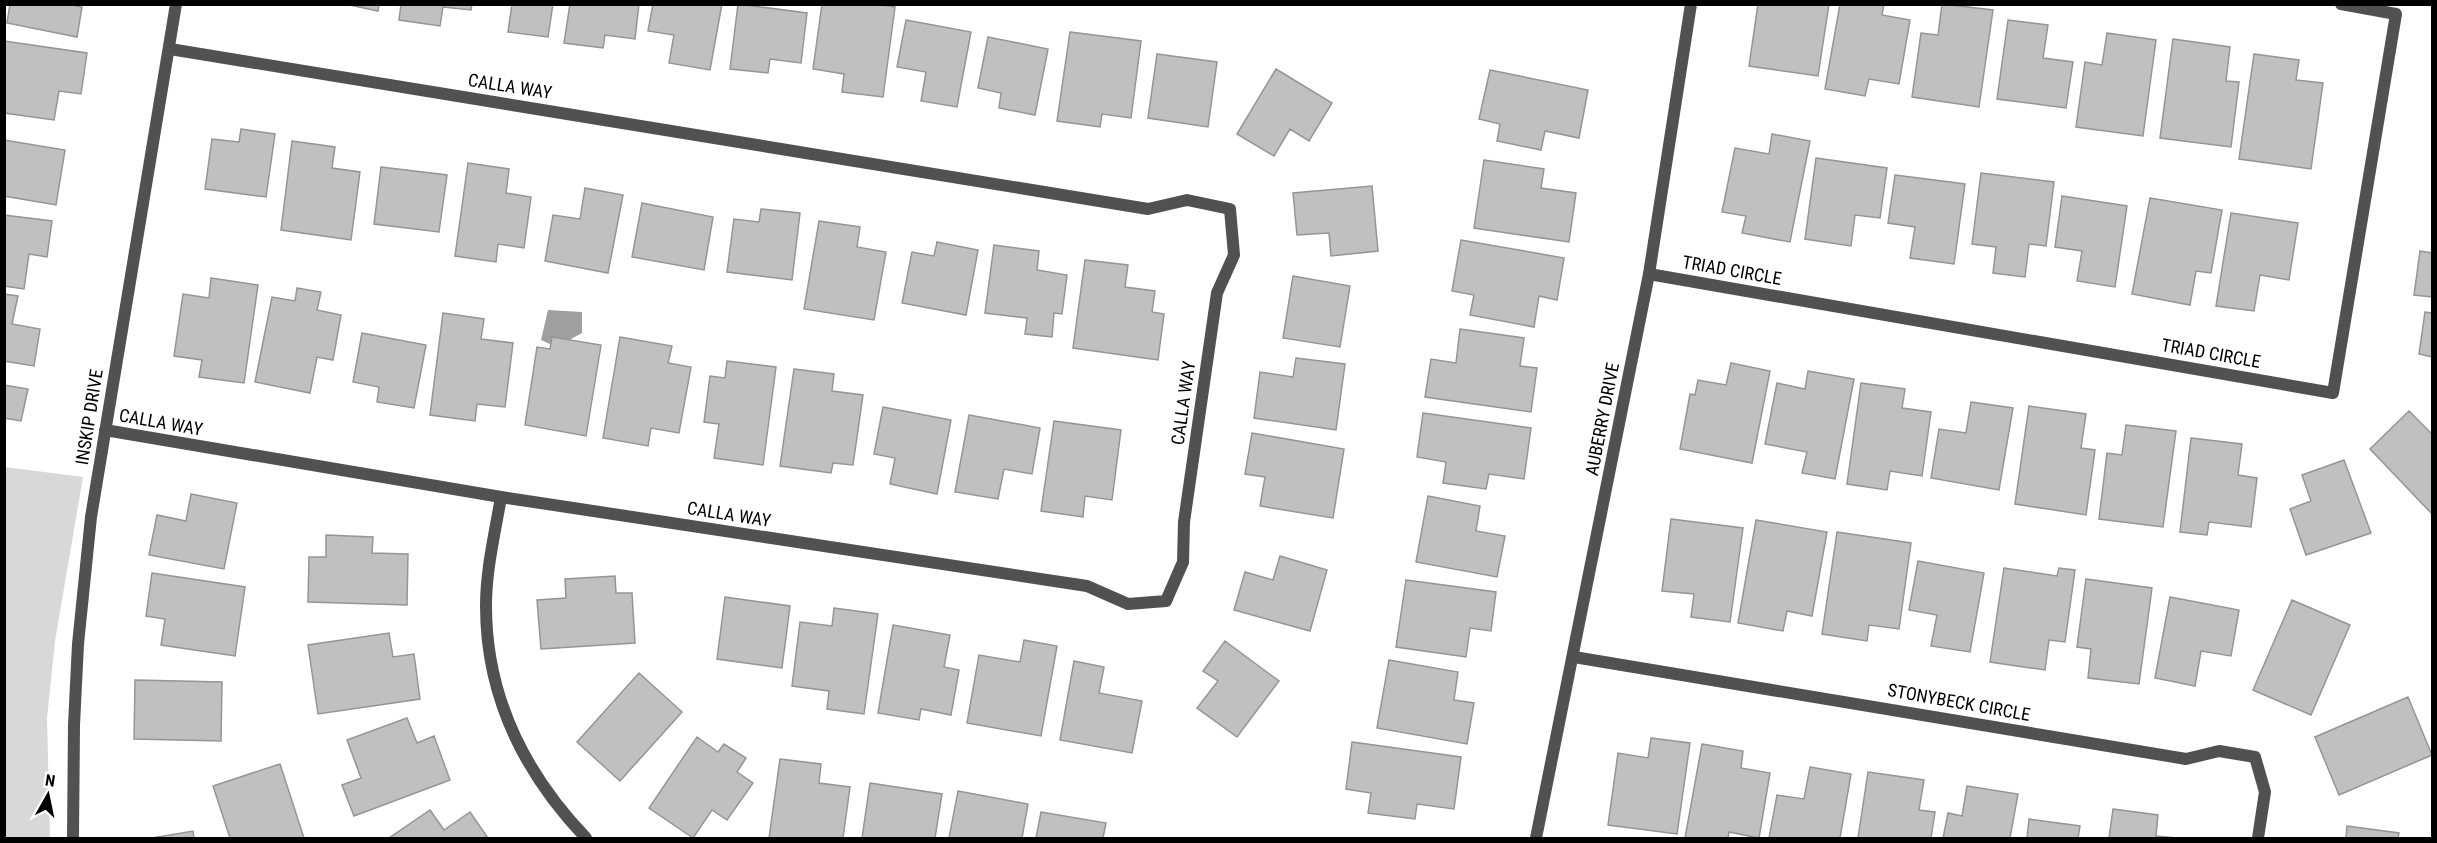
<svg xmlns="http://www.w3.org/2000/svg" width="2437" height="843" font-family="'Roboto Condensed',sans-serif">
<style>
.green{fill:#d8d8d8}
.water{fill:#9f9f9f}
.building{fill:#c0c0c0;stroke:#959595;stroke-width:1.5}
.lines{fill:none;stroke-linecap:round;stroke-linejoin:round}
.minor{stroke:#515151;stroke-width:12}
.tertiary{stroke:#515151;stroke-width:12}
.labels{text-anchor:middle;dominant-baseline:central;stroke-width:5;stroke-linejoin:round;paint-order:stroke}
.street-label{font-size:18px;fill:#000;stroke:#fff}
</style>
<rect width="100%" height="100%" fill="#fff"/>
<!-- green -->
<path class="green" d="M 5,467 L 83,477 L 55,641 L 47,718 L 50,838 L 5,838 Z"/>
<!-- water -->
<path class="water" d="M 548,310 L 582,312 L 582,333 L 569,340 L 561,349 L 541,340 Z"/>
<!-- building -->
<path class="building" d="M 10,4 L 67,4 L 82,7 L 77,37 L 7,23 Z
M 345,4 L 379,4 L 378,11 Z
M 401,4 L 472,4 L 471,10 L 443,7 L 440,26 L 399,20 Z
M 512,4 L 553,4 L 548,37 L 508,32 Z
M 570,4 L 639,4 L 635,39 L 605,35 L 603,48 L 564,43 Z
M 653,4 L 722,4 L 710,70 L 669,63 L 674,35 L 648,31 Z
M 738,4 L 807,13 L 801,63 L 770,59 L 768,73 L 730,69 Z
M 822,4 L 875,4 L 895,7 L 883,97 L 842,92 L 844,74 L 813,69 Z
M 1758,4 L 1829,4 L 1818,76 L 1749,66 Z
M 1840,4 L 1884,4 L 1882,15 L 1910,20 L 1899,84 L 1869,79 L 1865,96 L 1825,89 Z
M 1942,4 L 1993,10 L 1979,107 L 1912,97 L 1921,33 L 1938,35 Z
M 906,20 L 971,32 L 957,107 L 921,101 L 926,72 L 897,67 Z
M 2008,20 L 2048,25 L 2043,58 L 2073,62 L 2066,108 L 1997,99 Z
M 1070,32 L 1141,41 L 1131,118 L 1102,114 L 1100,127 L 1057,121 Z
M 2107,33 L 2156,40 L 2143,136 L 2076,127 L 2085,62 L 2102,65 Z
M 988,37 L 1048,49 L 1035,115 L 999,108 L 1001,93 L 978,88 Z
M 2173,39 L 2230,47 L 2226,81 L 2239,82 L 2231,147 L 2160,138 Z
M 4,41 L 87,53 L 81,94 L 59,91 L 54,120 L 4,113 Z
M 1157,54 L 1217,62 L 1208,127 L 1148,118 Z
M 2254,54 L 2299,60 L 2296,80 L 2323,83 L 2311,169 L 2239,159 Z
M 1276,69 L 1332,103 L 1309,141 L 1290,129 L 1274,156 L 1237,134 Z
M 1490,70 L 1588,90 L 1579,138 L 1545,131 L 1541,150 L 1497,141 L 1500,124 L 1479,119 Z
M 241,129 L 275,134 L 266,197 L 205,189 L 212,139 L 239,142 Z
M 1772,134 L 1810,141 L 1790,242 L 1742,233 L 1746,216 L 1722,212 L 1735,148 L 1769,154 Z
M 4,140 L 65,150 L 56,205 L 4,196 Z
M 292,141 L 335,147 L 332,168 L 360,172 L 351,240 L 281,230 Z
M 1816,158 L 1887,168 L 1880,218 L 1855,215 L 1851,246 L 1805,239 Z
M 1484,160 L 1544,169 L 1541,188 L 1576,193 L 1569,242 L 1474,228 Z
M 468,163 L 509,169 L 506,193 L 531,197 L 524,248 L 498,244 L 496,262 L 455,256 Z
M 381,167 L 447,175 L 439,232 L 374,224 Z
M 1981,173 L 2054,182 L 2046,246 L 2029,244 L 2025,277 L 1993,273 L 1996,247 L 1972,244 Z
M 1895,175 L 1965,184 L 1954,264 L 1910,258 L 1915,227 L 1888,223 Z
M 1372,186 L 1378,251 L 1331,256 L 1329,233 L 1297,235 L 1293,193 Z
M 585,188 L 623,195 L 608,273 L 545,261 L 553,215 L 580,219 Z
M 2062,196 L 2127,206 L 2115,287 L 2077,281 L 2082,251 L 2055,247 Z
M 2150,198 L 2222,210 L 2211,273 L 2196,271 L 2190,305 L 2132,294 Z
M 642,203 L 713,217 L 704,270 L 632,257 Z
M 761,209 L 800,213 L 792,280 L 727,272 L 734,219 L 759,222 Z
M 2231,213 L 2298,223 L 2289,280 L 2260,275 L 2254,311 L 2216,306 Z
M 4,215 L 52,221 L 47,257 L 29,254 L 24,289 L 4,286 Z
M 819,221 L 860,227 L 857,247 L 886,252 L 874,320 L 804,309 Z
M 1461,240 L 1564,258 L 1557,300 L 1539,296 L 1534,327 L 1470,315 L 1474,295 L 1452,291 Z
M 937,242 L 978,250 L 966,315 L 902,303 L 912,252 L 934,256 Z
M 994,245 L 1039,251 L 1037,270 L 1067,275 L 1062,314 L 1054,313 L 1052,337 L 1025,334 L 1027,318 L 985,313 Z
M 2420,251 L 2432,253 L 2432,297 L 2414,295 Z
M 1085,260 L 1128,265 L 1125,287 L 1155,291 L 1152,312 L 1164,314 L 1158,360 L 1073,348 Z
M 1293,276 L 1350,286 L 1340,347 L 1283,338 Z
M 211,278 L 258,285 L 244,383 L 199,377 L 202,360 L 174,356 L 183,294 L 209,298 Z
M 297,288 L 321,292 L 317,310 L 341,315 L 333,360 L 317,357 L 310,393 L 255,382 L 272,297 L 295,301 Z
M 4,294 L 18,296 L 12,324 L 40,329 L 34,366 L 4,361 Z
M 2425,312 L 2432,313 L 2432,357 L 2419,354 Z
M 443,313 L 484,319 L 481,339 L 513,343 L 505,407 L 477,404 L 475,421 L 430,415 Z
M 1460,329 L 1524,338 L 1520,366 L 1537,368 L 1531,412 L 1425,397 L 1431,359 L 1456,363 Z
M 362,333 L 426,345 L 414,408 L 377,402 L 379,387 L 353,382 Z
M 552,337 L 601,345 L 586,436 L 525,425 L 537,347 L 550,349 Z
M 620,337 L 672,346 L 668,363 L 691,367 L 679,433 L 651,428 L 648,446 L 603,438 Z
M 1296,358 L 1345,364 L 1336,430 L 1254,418 L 1260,372 L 1293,377 Z
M 727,361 L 776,367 L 763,465 L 714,458 L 719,424 L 704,422 L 710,376 L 725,378 Z
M 1731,363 L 1770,371 L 1752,463 L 1680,449 L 1690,394 L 1695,395 L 1698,380 L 1726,385 Z
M 794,369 L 834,374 L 832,391 L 863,395 L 853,465 L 833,463 L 831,473 L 780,466 Z
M 1808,371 L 1854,379 L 1835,479 L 1802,473 L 1807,452 L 1765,444 L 1777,383 L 1805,389 Z
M 1861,383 L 1905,389 L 1902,408 L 1931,412 L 1922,476 L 1890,471 L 1887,490 L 1847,484 Z
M 4,385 L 28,389 L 21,421 L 4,418 Z
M 1971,402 L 2013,408 L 1999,490 L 1931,478 L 1939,429 L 1966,433 Z
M 2029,406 L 2086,414 L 2081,448 L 2095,450 L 2086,515 L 2015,504 Z
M 883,407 L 951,420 L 937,494 L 890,484 L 895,458 L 874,454 Z
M 2409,411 L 2432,434 L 2432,514 L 2370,449 Z
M 1423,413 L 1531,428 L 1524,479 L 1489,474 L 1486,489 L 1443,483 L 1446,462 L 1417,457 Z
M 969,415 L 1040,428 L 1032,474 L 1004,469 L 998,499 L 955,492 Z
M 1054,421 L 1121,430 L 1112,500 L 1085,496 L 1083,517 L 1041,511 Z
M 2126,425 L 2176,431 L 2163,527 L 2099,519 L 2107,453 L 2122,455 Z
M 1252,433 L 1344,449 L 1333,518 L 1260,506 L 1265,477 L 1245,474 Z
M 2191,438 L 2242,444 L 2238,475 L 2257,478 L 2251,527 L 2209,522 L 2207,535 L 2180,532 Z
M 2344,460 L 2371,533 L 2306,555 L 2290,509 L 2311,501 L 2302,475 Z
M 191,494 L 237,503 L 224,569 L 149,555 L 157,515 L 186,521 Z
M 1428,496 L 1480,506 L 1476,531 L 1505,536 L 1497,577 L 1416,562 Z
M 1671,519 L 1743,528 L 1730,622 L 1691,617 L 1694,594 L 1662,591 Z
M 1756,520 L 1827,532 L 1812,616 L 1787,611 L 1783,631 L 1738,623 Z
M 1837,532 L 1911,543 L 1899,629 L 1869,625 L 1867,641 L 1822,634 Z
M 326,535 L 373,537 L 372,553 L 408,554 L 407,605 L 308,602 L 309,557 L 326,557 Z
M 1280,556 L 1327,570 L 1310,631 L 1234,610 L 1245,572 L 1273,580 Z
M 1918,561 L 1984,573 L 1970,652 L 1931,646 L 1937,615 L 1909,610 Z
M 2004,568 L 2057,576 L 2059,568 L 2075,570 L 2065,642 L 2049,640 L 2045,670 L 1990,662 Z
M 152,573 L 245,587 L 235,656 L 161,645 L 165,619 L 146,616 Z
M 615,576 L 616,593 L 632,593 L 635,643 L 541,649 L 537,600 L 566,598 L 565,579 Z
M 2086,579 L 2152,588 L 2139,684 L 2088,678 L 2091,649 L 2077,647 Z
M 1406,580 L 1496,592 L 1491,631 L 1470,628 L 1466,657 L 1396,647 Z
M 725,597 L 790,606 L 782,668 L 717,659 Z
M 2170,597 L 2239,610 L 2231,656 L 2201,651 L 2195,686 L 2155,678 Z
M 2292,600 L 2350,625 L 2311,715 L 2253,690 Z
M 834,608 L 878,614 L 864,714 L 827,709 L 829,691 L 792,686 L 800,622 L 832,626 Z
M 893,625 L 950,635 L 944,667 L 959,670 L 951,715 L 921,709 L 919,720 L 878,713 Z
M 389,633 L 393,657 L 414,654 L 420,699 L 318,714 L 308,645 Z
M 1024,640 L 1057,646 L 1041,736 L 967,723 L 979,655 L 1020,662 Z
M 1225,641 L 1279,681 L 1237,737 L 1197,708 L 1218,681 L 1203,671 Z
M 1389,660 L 1458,672 L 1454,700 L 1474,703 L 1467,744 L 1377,728 Z
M 1074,661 L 1104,667 L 1099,693 L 1142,701 L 1132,753 L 1060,740 Z
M 639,673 L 682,712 L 620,781 L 577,742 Z
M 135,680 L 222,682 L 221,741 L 134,739 Z
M 2408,697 L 2432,755 L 2339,795 L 2315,737 Z
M 407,718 L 417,743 L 434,736 L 450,780 L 354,816 L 342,785 L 361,778 L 347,740 Z
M 697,737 L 718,752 L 724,744 L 746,758 L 737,772 L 753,783 L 727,820 L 712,810 L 693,838 L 649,808 Z
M 1651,738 L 1690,743 L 1677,834 L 1608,825 L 1618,753 L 1648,758 Z
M 1352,742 L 1461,757 L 1454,809 L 1417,804 L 1415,819 L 1368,813 L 1371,793 L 1346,789 Z
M 1702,744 L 1743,751 L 1741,768 L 1770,773 L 1759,838 L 1729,832 L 1728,838 L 1685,838 Z
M 780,759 L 821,764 L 819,783 L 850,787 L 843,838 L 769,838 Z
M 280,764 L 304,838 L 230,838 L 213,786 Z
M 1810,767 L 1851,774 L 1840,838 L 1769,838 L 1777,795 L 1804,799 Z
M 1868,772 L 1924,780 L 1919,810 L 1935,812 L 1931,838 L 1858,838 Z
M 870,783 L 942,794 L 935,838 L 862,838 Z
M 1967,786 L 2018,794 L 2010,838 L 1943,838 L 1948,813 L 1962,816 Z
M 958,791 L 1028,804 L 1022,838 L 949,838 Z
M 2113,809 L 2158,815 L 2156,836 L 2177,838 L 2109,838 Z
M 430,810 L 444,830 L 470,812 L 488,838 L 389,838 Z
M 1041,812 L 1106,823 L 1103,838 L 1036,838 Z
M 2029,819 L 2080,826 L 2078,838 L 2027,838 Z
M 2347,826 L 2399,833 L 2398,838 L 2346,838 Z
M 193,831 L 194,838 L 152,838 Z"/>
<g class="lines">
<!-- minor -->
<path class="minor" d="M 1649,274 L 2333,393 L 2396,14 L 2341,4
M 105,430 L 501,497 L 1087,586 L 1128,604 L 1166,601 L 1183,562 L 1184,522 L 1217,293 L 1234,255 L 1230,209 L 1187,200 L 1148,209 L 170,49
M 501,497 C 495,533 486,569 486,606 C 486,697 524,773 586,838
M 1574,657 L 2186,759 L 2219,751 L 2255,757 L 2265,792 L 2258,838
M 73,838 L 74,725 L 78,644 L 91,517 L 176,4"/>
<!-- tertiary -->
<path class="tertiary" d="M 1536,838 L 1649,274 L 1691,4"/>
</g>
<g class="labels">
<!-- street labels -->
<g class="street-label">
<text transform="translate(510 86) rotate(9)">CALLA WAY</text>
<text transform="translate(1732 270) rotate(10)">TRIAD CIRCLE</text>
<text transform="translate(2211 353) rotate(10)">TRIAD CIRCLE</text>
<text transform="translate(1183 403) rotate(-82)">CALLA WAY</text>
<text transform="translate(89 417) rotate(-81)">INSKIP DRIVE</text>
<text transform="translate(1602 419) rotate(-79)">AUBERRY DRIVE</text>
<text transform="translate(161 422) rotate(10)">CALLA WAY</text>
<text transform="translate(729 514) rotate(9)">CALLA WAY</text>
<text transform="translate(1959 702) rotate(10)">STONYBECK CIRCLE</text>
</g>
</g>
<!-- border -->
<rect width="2437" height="843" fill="none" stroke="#000000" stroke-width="12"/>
<!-- north arrow -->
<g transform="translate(48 795) rotate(9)" stroke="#ffffff" stroke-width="4.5" paint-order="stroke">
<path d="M0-4.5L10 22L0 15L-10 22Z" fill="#000000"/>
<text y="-9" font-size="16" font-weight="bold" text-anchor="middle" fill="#000000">N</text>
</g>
</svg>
